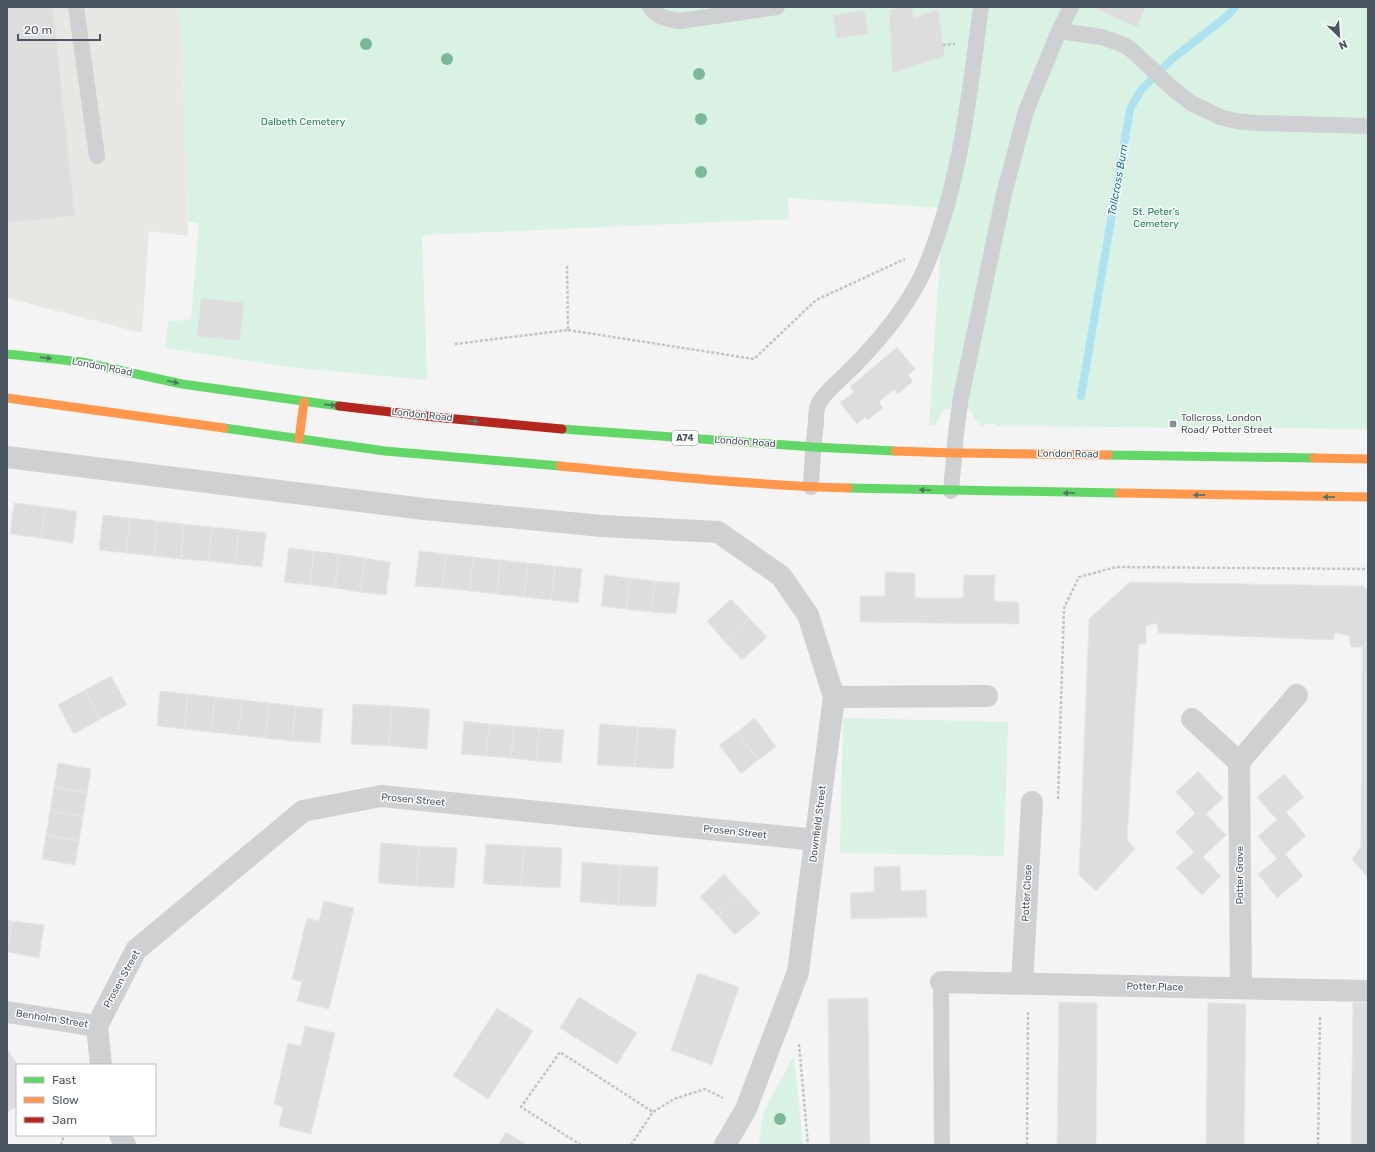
<svg xmlns="http://www.w3.org/2000/svg" width="1375" height="1152" font-family="Rubik,sans-serif">
<style>
.commercial{fill:#e8e7e3}
.green{fill:#d9f2e3}
.lines{fill:none;stroke-linecap:round;stroke-linejoin:round}
.stream{stroke:#aee2f0;stroke-width:8}
.building{fill:#ddddde;stroke:#e5e6e7}
.path{stroke:#bcc7c4;stroke-width:2.5;stroke-dasharray:3 2;stroke-linecap:butt}
.lane{stroke:#ced0d2;stroke-width:16}
.street{stroke:#ced0d2;stroke-width:22}
.fast{stroke:#63d668;stroke-width:9}
.slow{stroke:#ff974d;stroke-width:9}
.jam{stroke:#b3261e;stroke-width:9}
.tree{fill:#7ab899}
.oneway{fill:#507663}
.poi-dot{fill:#868d94;stroke:#fff;stroke-width:1.5}
.labels{text-anchor:middle;dominant-baseline:central;stroke-width:3;stroke-linejoin:round;paint-order:stroke}
.shield{fill:#fff;stroke:#808990;stroke-width:1}
.shield-label{font-size:9px;font-weight:bold;fill:#4a5661}
.park-label{font-size:10px;fill:#17864f;stroke:#fff}
.street-label{font-size:10px;fill:#4a5661;stroke:#fff}
.poi-label{font-size:10px;fill:#4a5661;stroke:#fff;text-anchor:start}
.water-label{font-size:11px;font-style:italic;fill:#0c7c9b;stroke:#fff}
</style>
<rect width="100%" height="100%" fill="#f4f4f4"/>
<!-- commercial -->
<path class="commercial" d="M 7,7 L 179,7 L 182,38 L 188,236 L 149,231 L 142,333 L 7,298 Z"/>
<!-- green -->
<path class="green" d="M 179,7 L 1368,7 L 1368,429 L 995,426 L 995,424 L 984,424 L 983,426 L 981,426 C 974,421 973,412 968,408 L 950,408 L 950,409 L 945,409 L 941,413 L 936,424 L 929,426 L 943,208 L 788,198 L 789,219 L 422,235 L 427,380 L 297,368 L 165,348 L 168,322 L 191,319 L 199,223 L 188,221 L 182,38 Z
M 843,718 L 1008,722 L 1004,856 L 840,853 Z
M 794,1055 L 803,1145 L 759,1145 L 763,1113 Z"/>
<g class="lines">
<!-- stream -->
<path class="stream" d="M 1081,396 L 1130,109 L 1141,90 L 1172,59 L 1226,17 L 1235,7"/>
</g>
<!-- building -->
<path class="building" d="M 7,7 L 53,7 L 75,216 L 7,223 Z
M 905,7 L 911,7 L 914,18 L 938,9 L 945,56 L 892,73 L 889,10 Z
M 1092,7 L 1146,7 L 1137,27 Z
M 865,10 L 868,34 L 836,39 L 833,15 Z
M 201,298 L 244,303 L 240,341 L 197,336 Z
M 897,347 L 915,369 L 908,375 L 913,381 L 898,394 L 894,389 L 879,402 L 883,408 L 868,420 L 865,417 L 857,424 L 840,403 L 854,392 L 850,387 Z
M 14,503 L 46,507 L 41,538 L 10,534 Z
M 46,507 L 77,511 L 73,543 L 41,538 Z
M 103,515 L 130,518 L 126,553 L 99,550 Z
M 130,518 L 157,521 L 154,556 L 126,553 Z
M 157,521 L 184,524 L 181,559 L 154,556 Z
M 184,524 L 212,527 L 208,561 L 181,559 Z
M 212,527 L 239,530 L 235,564 L 208,561 Z
M 239,530 L 266,533 L 262,567 L 235,564 Z
M 289,548 L 314,551 L 310,585 L 284,582 Z
M 314,551 L 339,554 L 335,588 L 310,585 Z
M 419,551 L 446,554 L 442,588 L 415,586 Z
M 339,554 L 365,558 L 360,592 L 335,588 Z
M 446,554 L 473,557 L 470,591 L 442,588 Z
M 473,557 L 500,560 L 497,594 L 470,591 Z
M 365,558 L 390,562 L 386,595 L 360,592 Z
M 500,560 L 528,563 L 524,597 L 497,594 Z
M 528,563 L 555,566 L 551,600 L 524,597 Z
M 555,566 L 582,569 L 578,603 L 551,600 Z
M 885,572 L 915,573 L 915,598 L 963,598 L 964,575 L 995,575 L 994,601 L 1019,602 L 1019,624 L 860,622 L 860,596 L 885,596 Z
M 605,575 L 630,578 L 626,609 L 601,606 Z
M 630,578 L 655,581 L 651,612 L 626,609 Z
M 655,581 L 680,583 L 676,614 L 651,612 Z
M 1130,582 L 1363,586 L 1368,591 L 1368,877 L 1352,860 L 1361,846 L 1362,647 L 1350,647 L 1350,636 L 1335,633 L 1334,640 L 1158,633 L 1157,623 L 1146,626 L 1146,644 L 1139,644 L 1127,839 L 1135,849 L 1096,891 L 1079,875 L 1089,619 Z
M 731,599 L 749,618 L 724,641 L 707,621 Z
M 749,618 L 767,637 L 742,660 L 724,641 Z
M 111,676 L 127,705 L 100,719 L 85,690 Z
M 85,690 L 100,719 L 74,734 L 58,705 Z
M 160,691 L 188,694 L 184,729 L 157,726 Z
M 188,694 L 215,697 L 211,732 L 184,729 Z
M 215,697 L 242,700 L 238,735 L 211,732 Z
M 242,700 L 269,703 L 265,738 L 238,735 Z
M 269,703 L 296,706 L 292,741 L 265,738 Z
M 353,704 L 392,706 L 389,746 L 351,744 Z
M 296,706 L 323,709 L 320,743 L 292,741 Z
M 392,706 L 430,709 L 427,749 L 389,746 Z
M 755,718 L 776,747 L 758,760 L 737,732 Z
M 464,721 L 489,724 L 486,756 L 461,754 Z
M 489,724 L 514,726 L 511,758 L 486,756 Z
M 600,724 L 638,727 L 635,767 L 597,765 Z
M 514,726 L 539,728 L 536,761 L 511,758 Z
M 638,727 L 676,729 L 673,769 L 635,767 Z
M 539,728 L 564,730 L 561,763 L 536,761 Z
M 737,732 L 758,760 L 741,774 L 719,745 Z
M 58,763 L 91,769 L 87,793 L 54,787 Z
M 1198,771 L 1223,798 L 1206,814 L 1226,835 L 1203,857 L 1221,876 L 1202,895 L 1176,868 L 1194,852 L 1176,832 L 1195,813 L 1176,792 Z
M 1284,774 L 1304,797 L 1286,812 L 1306,836 L 1285,854 L 1303,876 L 1277,898 L 1258,874 L 1277,859 L 1258,836 L 1277,820 L 1257,797 Z
M 54,787 L 87,793 L 83,817 L 50,811 Z
M 50,811 L 83,817 L 79,841 L 46,835 Z
M 46,835 L 79,841 L 75,865 L 42,859 Z
M 381,843 L 419,846 L 416,886 L 378,883 Z
M 486,844 L 524,846 L 521,886 L 483,884 Z
M 419,846 L 457,848 L 454,888 L 416,886 Z
M 524,846 L 562,848 L 560,888 L 521,886 Z
M 582,862 L 620,865 L 618,905 L 580,902 Z
M 620,865 L 658,867 L 656,907 L 618,905 Z
M 900,866 L 901,891 L 926,890 L 927,917 L 851,919 L 850,893 L 874,892 L 874,867 Z
M 724,874 L 742,894 L 718,916 L 700,897 Z
M 742,894 L 760,913 L 735,935 L 718,916 Z
M 324,901 L 354,908 L 329,1009 L 297,1001 L 302,982 L 292,979 L 307,918 L 319,921 Z
M 7,920 L 12,921 L 7,952 Z
M 12,921 L 44,925 L 39,958 L 7,952 Z
M 698,973 L 739,987 L 712,1065 L 671,1050 Z
M 579,997 L 637,1033 L 617,1064 L 560,1028 Z
M 868,998 L 870,1145 L 830,1145 L 828,999 Z
M 1059,1002 L 1097,1003 L 1096,1145 L 1057,1145 Z
M 1208,1003 L 1246,1004 L 1244,1145 L 1206,1145 Z
M 1353,1003 L 1368,1003 L 1368,1145 L 1351,1145 Z
M 497,1008 L 533,1031 L 488,1099 L 453,1076 Z
M 305,1026 L 335,1033 L 311,1134 L 279,1126 L 283,1107 L 274,1104 L 288,1043 L 301,1046 Z
M 7,1049 L 18,1065 L 17,1065 L 17,1106 L 7,1113 Z
M 506,1132 L 527,1145 L 498,1145 Z"/>
<g class="lines">
<!-- path -->
<path class="path" d="M 943,45 L 955,44
M 568,330 L 754,359 L 816,300 L 905,259
M 455,344 L 568,330 L 567,264
M 1058,799 L 1064,608 L 1079,577 L 1116,567 L 1368,569
M 799,1044 L 808,1145
M 61,1145 L 64,1135
M 581,1145 L 521,1107 L 560,1052 L 653,1112
M 631,1145 L 653,1112 L 674,1099 L 705,1089 L 723,1098
M 1027,1145 L 1028,1010
M 1318,1145 L 1320,1016"/>
<!-- lane -->
<path class="lane" d="M 76,7 L 97,156
M 650,7 C 657,18 668,19 680,21 L 777,7
M 1059,31 L 1102,37 L 1124,45 L 1134,52 L 1173,89 L 1191,103 L 1220,117 L 1236,121 L 1257,123 L 1368,126
M 811,487 C 812,465 813,444 816,423 C 816,418 816,410 818,405 C 825,391 846,375 857,363 C 883,336 907,307 923,273 C 960,189 969,97 981,7
M 951,491 L 956,433 L 961,397 L 1004,194 L 1026,111 L 1059,31 L 1071,7
M 941,982 L 942,1145"/>
<!-- street -->
<path class="street" d="M 7,457 L 424,509 L 602,526 L 718,532 L 781,576 L 808,615 L 834,697 L 798,972 L 746,1109 L 725,1145
M 834,697 L 987,696
M 1192,719 L 1239,762
M 941,982 L 1368,991
M 1022,984 L 1032,802
M 1241,988 L 1239,762 L 1297,695
M 7,1012 L 97,1026
M 101,1065 L 97,1026 L 136,950 L 303,811 L 381,796 L 816,840
M 120,1135 L 125,1145"/>
<!-- fast -->
<path class="fast" d="M 7,354 L 82,362 L 182,384 L 339,406
M 224,428 L 385,451 L 560,466
M 562,429 L 813,447 L 895,451
M 1108,455 L 1314,458
M 848,488 L 1119,493"/>
<!-- slow -->
<path class="slow" d="M 7,398 L 224,428
M 299,439 L 304,402
M 895,451 L 954,453 L 1108,455
M 1314,458 L 1368,459
M 560,466 C 656,475 752,485 848,488
M 1119,493 L 1368,497"/>
<!-- jam -->
<path class="jam" d="M 339,406 L 434,417 L 562,429"/>
</g>
<!-- trees -->
<g class="tree">
<circle cx="366" cy="44" r="6"/>
<circle cx="447" cy="59" r="6"/>
<circle cx="699" cy="74" r="6"/>
<circle cx="701" cy="119" r="6"/>
<circle cx="701" cy="172" r="6"/>
<circle cx="780" cy="1119" r="6"/>
</g>
<!-- one-way arrows -->
<defs><path id="oneway-solid" d="M-6-.8H1V-3.2L6.5 0L1 3.2V.8H-6Z"/></defs>
<g class="oneway">
<use href="#oneway-solid" transform="translate(46 358) rotate(7)"/>
<use href="#oneway-solid" transform="translate(173 382) rotate(13)"/>
<use href="#oneway-solid" transform="translate(330 405) rotate(6)"/>
<use href="#oneway-solid" transform="translate(473 421) rotate(5)"/>
<use href="#oneway-solid" transform="translate(925 490) rotate(-178)"/>
<use href="#oneway-solid" transform="translate(1069 493) rotate(-179)"/>
<use href="#oneway-solid" transform="translate(1199 495) rotate(-179)"/>
<use href="#oneway-solid" transform="translate(1329 497) rotate(-179)"/>
</g>
<!-- markers -->
<rect class="poi-dot" x="1169" y="420" width="8" height="8" rx="2"/>
<g class="labels">
<!-- shield labels -->
<rect class="shield" x="672" y="431" width="26" height="14" rx="3"/>
<g class="shield-label">
<text x="685" y="438">A74</text>
</g>
<!-- park labels -->
<g class="park-label">
<text x="303" y="122">Dalbeth Cemetery</text>
<text x="1156" y="212">St. Peter's<tspan x="1156" dy="12">Cemetery</tspan></text>
</g>
<!-- street labels -->
<g class="street-label">
<text transform="translate(102 367) rotate(11)">London Road</text>
<text transform="translate(422 415) rotate(6)">London Road</text>
<text transform="translate(745 442) rotate(4)">London Road</text>
<text transform="translate(1068 454) rotate(1)">London Road</text>
<text transform="translate(413 800) rotate(5)">Prosen Street</text>
<text transform="translate(818 824) rotate(-83)">Downfield Street</text>
<text transform="translate(735 832) rotate(6)">Prosen Street</text>
<text transform="translate(1240 875) rotate(-90)">Potter Grove</text>
<text transform="translate(1027 893) rotate(-87)">Potter Close</text>
<text transform="translate(122 979) rotate(-61)">Prosen Street</text>
<text transform="translate(1155 987) rotate(1)">Potter Place</text>
<text transform="translate(52 1019) rotate(9)">Benholm Street</text>
</g>
<!-- poi labels -->
<g class="poi-label">
<text x="1181" y="418">Tollcross, London<tspan x="1181" dy="12">Road/ Potter Street</tspan></text>
</g>
<!-- water labels -->
<g class="water-label">
<text transform="translate(1118 180) rotate(-80)">Tollcross Burn</text>
</g>
</g>
<!-- border -->
<rect width="1375" height="1152" fill="none" stroke="#4a5661" stroke-width="16"/>
<!-- legend -->
<rect x="16" y="1064" width="140" height="72" fill="#ffffff" stroke="#b7bbc0"/>
<rect x="24" y="1077" width="20" height="6" fill="#63d668" stroke="#b7bbc0"/>
<text x="52" y="1084" font-size="12" fill="#4a5661">Fast</text>
<rect x="24" y="1097" width="20" height="6" fill="#ff974d" stroke="#b7bbc0"/>
<text x="52" y="1104" font-size="12" fill="#4a5661">Slow</text>
<rect x="24" y="1117" width="20" height="6" fill="#b3261e" stroke="#b7bbc0"/>
<text x="52" y="1124" font-size="12" fill="#4a5661">Jam</text>
<!-- north arrow -->
<g transform="translate(1339 36) rotate(155)" stroke="#ffffff" stroke-width="3" paint-order="stroke">
<path d="M0-3L7 15L0 10L-7 15Z" fill="#4a5661"/>
<text y="-6" font-size="11" font-weight="bold" text-anchor="middle" fill="#4a5661">N</text>
</g>
<!-- scale -->
<path d="M18 34v6h82v-6" fill="none" stroke="#4a5661" stroke-width="2"/>
<text x="24" y="34" font-size="12" fill="#4a5661" stroke="#ffffff" stroke-width="3" paint-order="stroke">20 m</text>
</svg>
